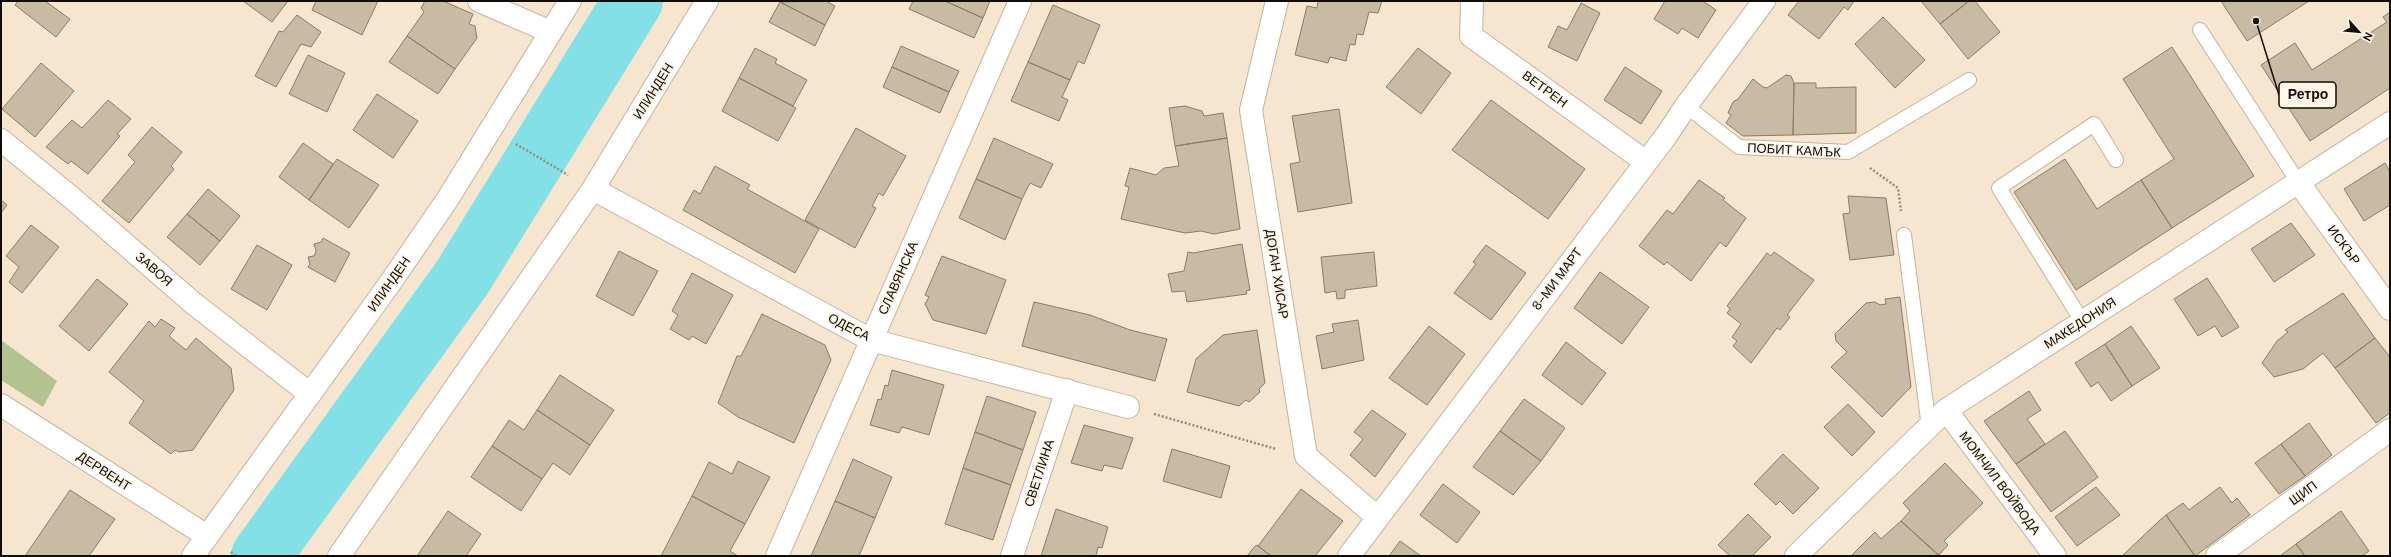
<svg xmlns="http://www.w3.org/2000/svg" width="2391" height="557" font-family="'DM Sans',sans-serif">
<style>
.green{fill:#b3c38f}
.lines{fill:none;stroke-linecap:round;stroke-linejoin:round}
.river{stroke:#84e0e7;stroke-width:60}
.building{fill:#c9baa4;stroke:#8b7c68}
.service-casing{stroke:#c3b49e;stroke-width:16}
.minor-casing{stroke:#c3b49e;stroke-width:24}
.secondary-casing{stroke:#c3b49e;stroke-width:24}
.path{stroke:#968b7b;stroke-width:2.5;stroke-dasharray:2 2;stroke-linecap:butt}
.service{stroke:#fff;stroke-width:14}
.minor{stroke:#fff;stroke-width:22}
.secondary{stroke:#fff;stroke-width:22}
.labels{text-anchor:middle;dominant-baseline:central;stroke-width:3;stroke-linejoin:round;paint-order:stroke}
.street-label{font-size:13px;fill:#110c05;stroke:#fef5e7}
.leader{fill:none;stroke:#110c05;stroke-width:1.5}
.callout-dot{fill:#110c05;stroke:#fef5e7;stroke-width:1.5}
.callout{fill:#fef5e7;stroke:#110c05;stroke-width:1.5}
.callout-label{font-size:14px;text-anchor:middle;font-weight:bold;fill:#110c05}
</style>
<rect width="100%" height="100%" fill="#f6e6d0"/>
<!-- green -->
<path class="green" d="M 1,340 L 57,381 L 43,407 L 1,380 Z"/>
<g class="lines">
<!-- river -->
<path class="river" d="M 261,556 L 462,278 L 633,1"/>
</g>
<!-- building -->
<path class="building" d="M 18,1 L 45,1 L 70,19 L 56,37 L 15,5 Z
M 243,1 L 288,1 L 272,22 Z
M 316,1 L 378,1 L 362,35 L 312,10 Z
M 425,1 L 443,1 L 473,14 L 469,24 L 475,26 L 477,38 L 455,69 L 407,36 L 424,12 L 421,8 Z
M 826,1 L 835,6 L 825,25 L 780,2 Z
M 913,1 L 945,1 L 983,18 L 974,38 L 909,9 Z
M 945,1 L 990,1 L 983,18 Z
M 1318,1 L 1382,1 L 1378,13 L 1369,12 L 1363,35 L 1357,34 L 1355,45 L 1350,44 L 1346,61 L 1330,57 L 1328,63 L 1295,55 L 1307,6 L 1317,8 Z
M 1665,1 L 1703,1 L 1716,10 L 1698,38 L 1682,28 L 1678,34 L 1654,19 Z
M 1799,1 L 1854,1 L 1848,10 L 1844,7 L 1819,39 L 1788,15 Z
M 1921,1 L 1969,1 L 1940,24 Z
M 1969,1 L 1975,1 L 2000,32 L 1968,59 L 1940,24 Z
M 2221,1 L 2309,1 L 2247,41 Z
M 780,2 L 825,25 L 815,46 L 769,22 Z
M 1581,3 L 1600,13 L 1577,61 L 1548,47 L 1558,26 L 1567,30 Z
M 1053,5 L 1100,25 L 1084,64 L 1078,61 L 1070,80 L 1028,62 Z
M 2390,12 L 2390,88 L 2310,141 L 2261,65 L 2295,43 L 2312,70 L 2387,22 L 2383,17 Z
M 297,15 L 321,32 L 311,47 L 301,44 L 276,87 L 255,76 L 279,31 L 283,32 Z
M 1883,17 L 1925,60 L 1895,88 L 1855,44 Z
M 407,36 L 455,69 L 438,94 L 389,62 Z
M 901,46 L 959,71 L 949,92 L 892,67 Z
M 2172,47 L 2254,176 L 2172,228 L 2141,180 L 2174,159 L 2123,79 Z
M 755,48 L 777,59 L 775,63 L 807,80 L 793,106 L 739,78 Z
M 1418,48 L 1451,73 L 1421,114 L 1386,87 Z
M 308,55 L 345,73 L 327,112 L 289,94 Z
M 1028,62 L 1070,80 L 1062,97 L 1068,100 L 1059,121 L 1011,101 Z
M 41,63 L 74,91 L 35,137 L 2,109 Z
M 892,67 L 949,92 L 940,113 L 883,87 Z
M 1625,67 L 1662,91 L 1641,124 L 1604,100 Z
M 1786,75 L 1791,76 L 1794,83 L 1793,135 L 1743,136 L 1726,123 L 1731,115 L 1728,113 L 1733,102 L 1738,99 L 1753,79 L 1763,87 L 1767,88 Z
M 739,78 L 796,108 L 778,141 L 722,111 Z
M 1794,83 L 1816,83 L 1816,88 L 1856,87 L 1856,133 L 1793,135 Z
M 377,94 L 418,121 L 393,158 L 353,130 Z
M 108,100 L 131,119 L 117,134 L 120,136 L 88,174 L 71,161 L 68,164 L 46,147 L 72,120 L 82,128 Z
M 1491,100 L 1585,169 L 1548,219 L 1452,150 Z
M 1185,106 L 1202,111 L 1204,116 L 1223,113 L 1227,138 L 1175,146 L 1169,108 Z
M 1339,109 L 1352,203 L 1298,212 L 1290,164 L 1300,162 L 1292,116 Z
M 152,127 L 182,152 L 171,166 L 174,169 L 129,223 L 102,201 L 135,162 L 128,155 Z
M 856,128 L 906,156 L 883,196 L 879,193 L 872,206 L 876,208 L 855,248 L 805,220 Z
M 994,138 L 1053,164 L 1041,188 L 1030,183 L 1022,199 L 976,179 Z
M 1227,138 L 1240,229 L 1214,234 L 1201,231 L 1185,233 L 1121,219 L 1129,187 L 1125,186 L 1130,168 L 1156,175 L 1164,168 L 1179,166 L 1175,146 Z
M 303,143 L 333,164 L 309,200 L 279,177 Z
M 337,159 L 379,185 L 349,228 L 309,200 Z
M 2065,159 L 2097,209 L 2141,180 L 2172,228 L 2076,290 L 2014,192 Z
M 2385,163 L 2390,172 L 2390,205 L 2364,221 L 2344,189 Z
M 715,166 L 750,185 L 747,189 L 819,229 L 795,273 L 683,210 L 694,190 L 700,194 Z
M 976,179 L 1022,199 L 1005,240 L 959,218 Z
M 1699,180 L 1725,198 L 1723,200 L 1746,218 L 1726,247 L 1720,242 L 1691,281 L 1667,262 L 1664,265 L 1639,246 L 1667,210 L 1673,214 Z
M 208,189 L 240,216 L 220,241 L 187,214 Z
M 1848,196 L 1886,198 L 1894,255 L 1850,260 L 1843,214 L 1850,213 Z
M 1,200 L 7,205 L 1,213 Z
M 187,214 L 220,241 L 200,265 L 167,237 Z
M 2291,223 L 2315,255 L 2274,282 L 2251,249 Z
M 31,225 L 59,247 L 22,293 L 9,282 L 19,267 L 6,256 Z
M 323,238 L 350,253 L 335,282 L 308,267 L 310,264 L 308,257 L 314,256 L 316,251 L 314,244 L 321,242 Z
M 1242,244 L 1250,290 L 1246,291 L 1247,294 L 1187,302 L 1185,291 L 1172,292 L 1168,274 L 1184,271 L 1188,252 L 1193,253 Z
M 257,245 L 292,265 L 267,310 L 231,289 Z
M 1486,245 L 1526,273 L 1491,320 L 1454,293 L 1476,264 L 1473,262 Z
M 619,251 L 658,271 L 633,316 L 596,296 Z
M 1374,252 L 1377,286 L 1345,290 L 1345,298 L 1337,299 L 1336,291 L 1325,293 L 1321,257 Z
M 1774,252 L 1814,280 L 1787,315 L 1790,317 L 1780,330 L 1777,328 L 1751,363 L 1733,346 L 1737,341 L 1732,337 L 1741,324 L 1727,313 L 1730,309 L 1727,306 L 1767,253 L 1771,256 Z
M 942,256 L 1006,280 L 986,334 L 933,320 L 925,304 L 929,297 L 925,295 Z
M 1600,272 L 1649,307 L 1622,344 L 1574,308 Z
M 692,273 L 733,295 L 706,344 L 692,336 L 689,340 L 670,329 L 678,315 L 672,311 Z
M 2207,278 L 2239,327 L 2222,337 L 2215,326 L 2198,336 L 2174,299 Z
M 97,279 L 128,304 L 89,351 L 59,326 Z
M 2343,293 L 2375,338 L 2335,368 L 2323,353 L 2303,369 L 2274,377 L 2262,363 L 2277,341 L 2288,332 L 2285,330 Z
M 1900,297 L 1911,387 L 1882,417 L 1831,367 L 1847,352 L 1836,341 L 1835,334 L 1866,303 L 1875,302 L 1880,305 L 1886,304 L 1885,299 Z
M 1034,302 L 1090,315 L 1130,330 L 1167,339 L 1155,381 L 1022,346 Z
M 762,314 L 825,345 L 831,360 L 794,443 L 738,417 L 718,403 L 737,356 L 741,356 Z
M 161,319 L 175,328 L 169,336 L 186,350 L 196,338 L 231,368 L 234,390 L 193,450 L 179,452 L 175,450 L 171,454 L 129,423 L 144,401 L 109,372 L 149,321 L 155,327 Z
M 1358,320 L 1364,360 L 1322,369 L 1316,336 L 1334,332 L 1332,324 Z
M 1429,326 L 1465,354 L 1427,405 L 1389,378 Z
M 2131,326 L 2160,368 L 2132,386 L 2105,344 Z
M 1257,330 L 1265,383 L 1259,389 L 1260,392 L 1249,402 L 1246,400 L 1239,406 L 1187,392 L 1196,359 L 1223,335 Z
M 2375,338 L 2390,357 L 2390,413 L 2376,423 L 2335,368 Z
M 1566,342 L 1606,373 L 1582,405 L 1542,375 Z
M 2105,344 L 2132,386 L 2111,401 L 2098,382 L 2091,387 L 2075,363 Z
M 892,370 L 944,385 L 929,435 L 902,427 L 899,433 L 870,425 L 878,399 L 881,400 L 885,385 L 888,386 Z
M 560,375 L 614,410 L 590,445 L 537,410 Z
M 2029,391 L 2041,410 L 2027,419 L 2045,444 L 2016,464 L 1984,421 Z
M 987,396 L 1036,412 L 1023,450 L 975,432 Z
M 1524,399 L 1565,428 L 1541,461 L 1500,431 Z
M 1848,404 L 1875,432 L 1852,456 L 1824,427 Z
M 537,410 L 590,445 L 570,475 L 553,463 L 542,479 L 492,446 L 509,420 L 524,430 Z
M 1372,410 L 1406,434 L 1375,477 L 1350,455 L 1363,439 L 1354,432 Z
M 2309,423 L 2332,455 L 2305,476 L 2281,444 Z
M 1084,425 L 1133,438 L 1122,469 L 1104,465 L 1102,471 L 1071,463 Z
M 1500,431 L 1541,461 L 1513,495 L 1473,467 Z
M 2065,431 L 2098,477 L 2051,512 L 2016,464 Z
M 975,432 L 1023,450 L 1011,485 L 963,468 Z
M 2281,444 L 2305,476 L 2279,494 L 2255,463 Z
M 492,446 L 542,479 L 521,511 L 471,477 Z
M 1172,449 L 1230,466 L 1221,498 L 1163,481 Z
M 1783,454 L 1819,488 L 1793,514 L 1780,501 L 1776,505 L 1754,484 Z
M 853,459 L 892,477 L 875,518 L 835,501 Z
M 738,461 L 770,477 L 745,524 L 692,496 L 709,462 L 732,474 Z
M 1945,463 L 1983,503 L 1944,541 L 1948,545 L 1939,555 L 1901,521 L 1910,511 L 1903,503 Z
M 963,468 L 1011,485 L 993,540 L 945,524 Z
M 1443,484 L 1480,512 L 1457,543 L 1420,515 Z
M 2096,487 L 2120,515 L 2077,546 L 2055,517 Z
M 2220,487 L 2232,503 L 2237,498 L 2250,515 L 2195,556 L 2166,515 L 2183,503 L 2189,510 Z
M 1301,489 L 1343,521 L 1315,556 L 1271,556 L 1258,546 Z
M 70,490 L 115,519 L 89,556 L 25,556 Z
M 692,496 L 745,524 L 730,551 L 738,556 L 661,556 Z
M 835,501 L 875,518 L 859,556 L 811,556 Z
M 1056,509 L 1108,527 L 1102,548 L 1098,547 L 1096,556 L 1041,556 Z
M 448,511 L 481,534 L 466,556 L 417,556 Z
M 2341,511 L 2369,551 L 2362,556 L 2305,556 L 2296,544 Z
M 1748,514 L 1771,537 L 1752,556 L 1730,556 L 1718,545 Z
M 2166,515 L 2195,556 L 2122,556 L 2159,521 Z
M 1901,521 L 1939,556 L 1851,556 L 1875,532 L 1881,539 Z
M 1400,541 L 1421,556 L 1389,556 Z
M 2296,544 L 2305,556 L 2280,556 Z
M 1256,545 L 1258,546 L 1271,556 L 1247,556 Z"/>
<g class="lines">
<defs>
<path id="service" d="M 2200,30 L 2298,182
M 1686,106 L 1739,147 L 1848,152 L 1969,80
M 1904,235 L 1929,427
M 2082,321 L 1999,188 L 2094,124 L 2116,160"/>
<path id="minor" d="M 479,1 L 551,32
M 1277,1 L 1251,110 L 1306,456 L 1377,517
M 1472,1 L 1471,36 L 1646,162
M 1,140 L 72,198 L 193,303 L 310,394
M 2298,182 L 2390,309
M 593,189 L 871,340 L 1128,407
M 1,405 L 207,536
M 1946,410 L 2055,556
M 777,556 L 1020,1
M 1012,556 L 1067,390
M 1349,556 L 1666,136 L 1686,106 L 1764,1
M 1796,556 L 1946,410 L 2390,123
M 2217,556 L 2390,430"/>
<path id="secondary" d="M 193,556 L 388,286 L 447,200 L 570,1
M 339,556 L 593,189 L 707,1"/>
</defs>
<!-- service casing -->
<use href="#service" class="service-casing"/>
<!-- minor casing -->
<use href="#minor" class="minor-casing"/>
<!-- secondary casing -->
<use href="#secondary" class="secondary-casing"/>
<!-- path -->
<path class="path" d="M 516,144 L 568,175
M 1870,168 L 1898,188 L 1901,211
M 1154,414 L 1276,449
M 231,552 L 236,556"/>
<!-- service -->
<use href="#service" class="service"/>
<!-- minor -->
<use href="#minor" class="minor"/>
<!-- secondary -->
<use href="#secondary" class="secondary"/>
</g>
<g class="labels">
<!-- street labels -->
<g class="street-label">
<text transform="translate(1545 89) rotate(36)">ВЕТРЕН</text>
<text transform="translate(653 91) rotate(-58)">ИЛИНДЕН</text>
<text transform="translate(1794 150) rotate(3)">ПОБИТ КАМЪК</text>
<text transform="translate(2344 245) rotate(54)">ИСКЪР</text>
<text transform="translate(154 269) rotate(41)">ЗАВОЯ</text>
<text transform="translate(1277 274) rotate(81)">ДОГАН ХИСАР</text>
<text transform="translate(898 278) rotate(-66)">СЛАВЯНСКА</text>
<text transform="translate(1557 279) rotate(-53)">8-МИ МАРТ</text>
<text transform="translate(389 284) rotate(-55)">ИЛИНДЕН</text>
<text transform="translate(2080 323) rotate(-33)">МАКЕДОНИЯ</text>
<text transform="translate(849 327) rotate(27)">ОДЕСА</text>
<text transform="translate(104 471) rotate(33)">ДЕРВЕНТ</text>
<text transform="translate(1039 473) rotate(-72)">СВЕТЛИНА</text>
<text transform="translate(2000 483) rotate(53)">МОМЧИЛ ВОЙВОДА</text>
<text transform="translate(2303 493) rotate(-36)">ЩИП</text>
</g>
</g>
<!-- callouts -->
<path class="leader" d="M2256 21L2279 95"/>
<circle class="callout-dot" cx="2256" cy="21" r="4"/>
<rect class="callout" x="2279" y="82" width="57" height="26" rx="4"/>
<g class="callout-label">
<text x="2308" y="99">Ретро</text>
</g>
<!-- border -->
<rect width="2391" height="557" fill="none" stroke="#110c05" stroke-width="4"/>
<!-- north arrow -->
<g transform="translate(2359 32) rotate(117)" stroke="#fef5e7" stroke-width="3" paint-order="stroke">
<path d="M0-3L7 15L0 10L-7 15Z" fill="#110c05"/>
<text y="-6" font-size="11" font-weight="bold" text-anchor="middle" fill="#110c05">N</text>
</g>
</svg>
